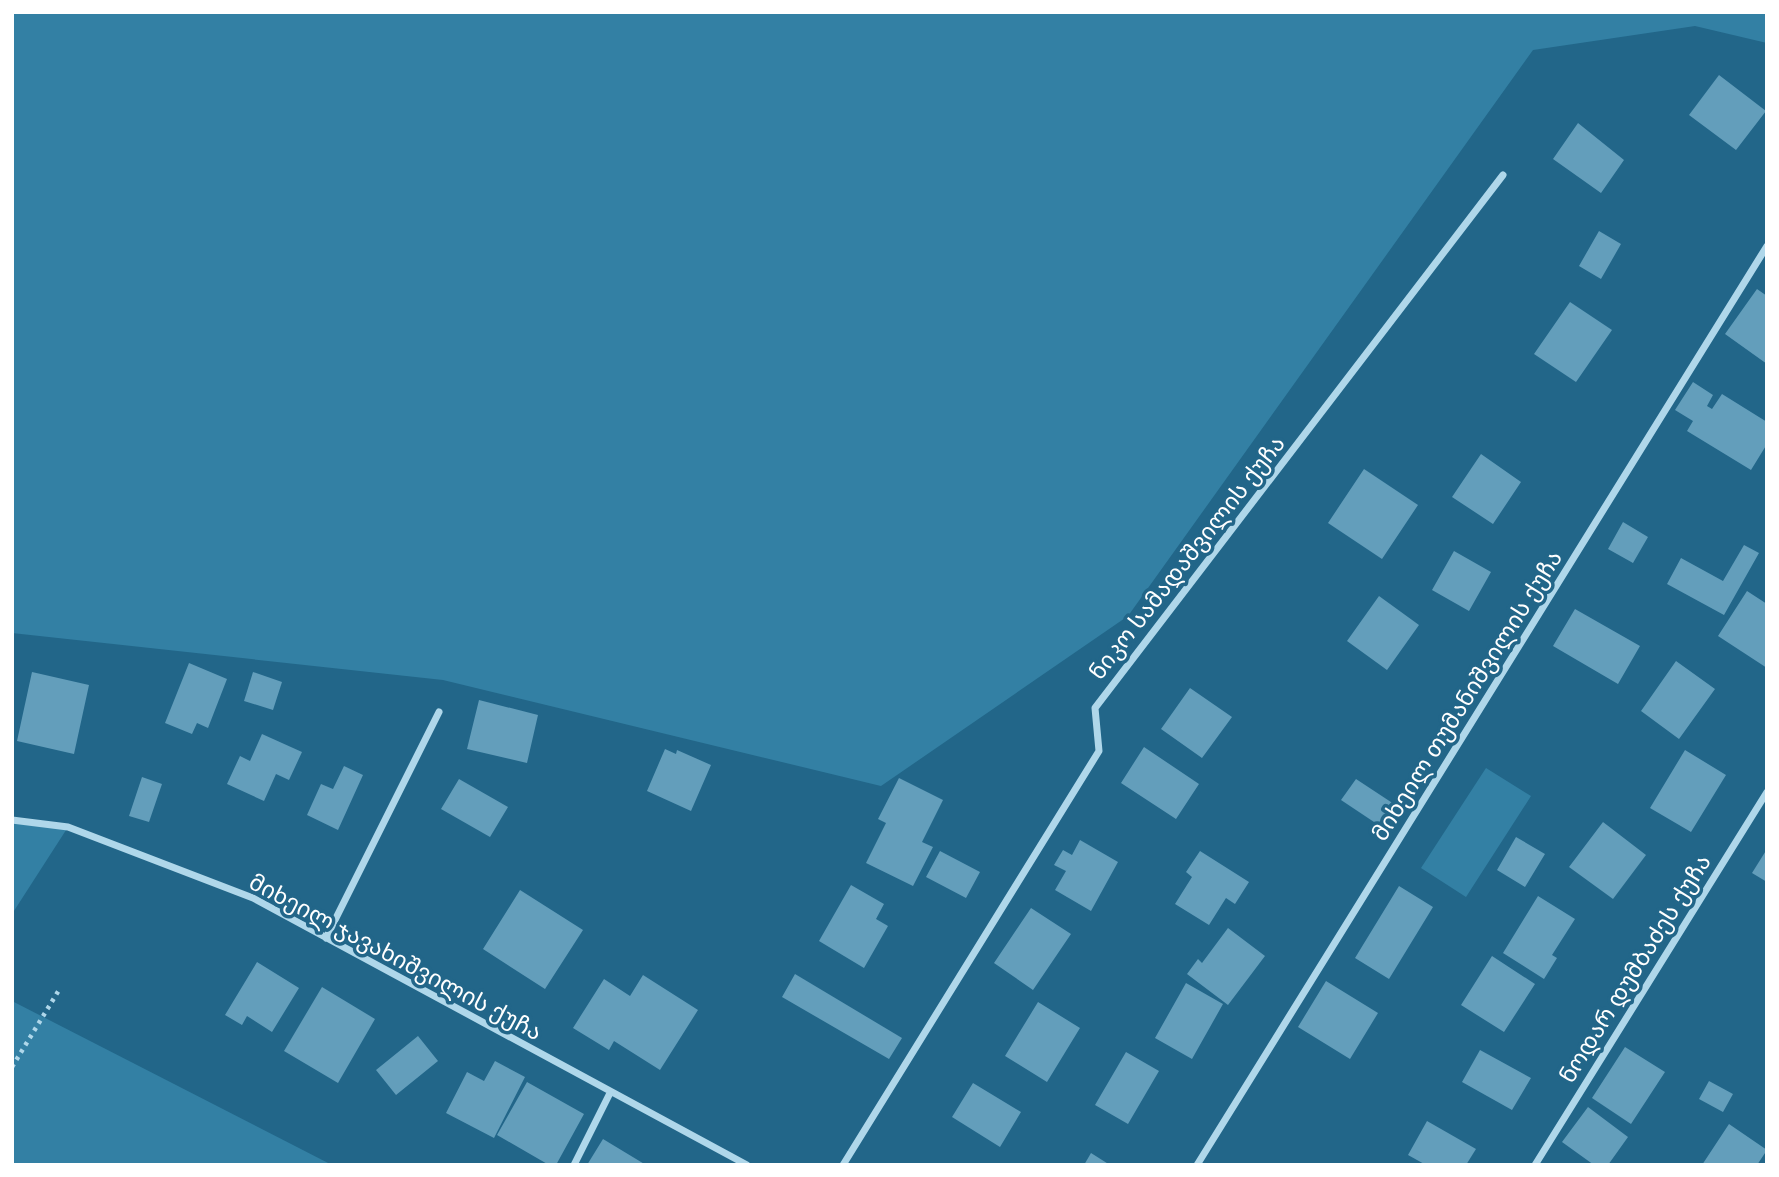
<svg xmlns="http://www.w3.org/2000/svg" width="1779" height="1177" font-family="'Golos Text','Noto Sans Georgian',sans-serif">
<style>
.green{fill:#3380a4}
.building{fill:#639ebb}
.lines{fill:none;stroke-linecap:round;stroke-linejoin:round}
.path{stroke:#afd7ea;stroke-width:4.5;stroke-dasharray:3.5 5;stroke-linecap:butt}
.minor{stroke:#afd7ea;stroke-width:7}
.labels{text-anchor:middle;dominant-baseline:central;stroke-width:7;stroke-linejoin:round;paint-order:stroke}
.street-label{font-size:23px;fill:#fff;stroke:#226689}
</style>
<rect width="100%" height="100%" fill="#226689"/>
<!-- green -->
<path class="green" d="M 12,12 L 1767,12 L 1767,43 L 1695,26 L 1533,50 L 1128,616 L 881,786 L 443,680 L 12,633 Z
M 1486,768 L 1531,796 L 1466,897 L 1421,868 Z
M 12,820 L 68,827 L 12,914 Z
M 12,1001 L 332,1165 L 12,1165 Z"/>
<!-- building -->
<path class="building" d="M 1719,75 L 1766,111 L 1736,150 L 1689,115 Z
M 1578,123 L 1624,160 L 1601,193 L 1553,159 Z
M 1599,231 L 1621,244 L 1601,279 L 1579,266 Z
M 1757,289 L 1767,296 L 1767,364 L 1725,334 Z
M 1570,302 L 1612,330 L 1576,382 L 1534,354 Z
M 1693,382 L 1713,395 L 1707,406 L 1712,409 L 1722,394 L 1767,422 L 1767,444 L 1751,470 L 1687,431 L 1693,421 L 1675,410 Z
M 1481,454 L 1521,482 L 1493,524 L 1452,497 Z
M 1364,469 L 1418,505 L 1382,559 L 1328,523 Z
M 1623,522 L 1648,537 L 1633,563 L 1608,549 Z
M 1744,545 L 1759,553 L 1724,615 L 1667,584 L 1681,558 L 1723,581 Z
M 1454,551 L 1491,572 L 1469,611 L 1432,590 Z
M 1747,591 L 1767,604 L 1767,668 L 1718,636 Z
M 1379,596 L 1419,625 L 1387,670 L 1347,641 Z
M 1575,609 L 1640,646 L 1618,684 L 1553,646 Z
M 1676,661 L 1715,689 L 1679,739 L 1641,711 Z
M 189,663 L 227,679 L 208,728 L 197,723 L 192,734 L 165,723 Z
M 32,672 L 89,685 L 74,754 L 17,741 Z
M 253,672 L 282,682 L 273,710 L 244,701 Z
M 1190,688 L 1232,717 L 1202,758 L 1161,729 Z
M 479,700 L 538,715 L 527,763 L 467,749 Z
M 262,734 L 302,752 L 289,780 L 276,774 L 264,801 L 227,784 L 240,756 L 250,761 Z
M 1144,747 L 1199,784 L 1176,819 L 1121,783 Z
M 665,749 L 676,754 L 677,750 L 711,765 L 691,811 L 647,791 Z
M 1685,750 L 1726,775 L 1691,832 L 1650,808 Z
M 344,766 L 363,775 L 338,830 L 307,815 L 321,784 L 333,789 Z
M 142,777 L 162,784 L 149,822 L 129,816 Z
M 899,778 L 943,800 L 922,842 L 933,847 L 913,886 L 866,863 L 886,823 L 878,819 Z
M 459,779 L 508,807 L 490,837 L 441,809 Z
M 1356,779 L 1397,806 L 1383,828 L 1341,800 Z
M 1603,822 L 1646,855 L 1613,899 L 1569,867 Z
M 1516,837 L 1545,854 L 1525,887 L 1497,870 Z
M 1080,840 L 1118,862 L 1091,911 L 1055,890 L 1066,871 L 1054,865 L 1063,850 L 1072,855 Z
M 1767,849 L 1767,882 L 1752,873 Z
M 940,851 L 980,872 L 966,898 L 926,877 Z
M 1200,851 L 1249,882 L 1235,904 L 1226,898 L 1209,925 L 1175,904 L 1192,877 L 1186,872 Z
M 851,885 L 884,904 L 876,919 L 888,926 L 864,968 L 819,941 Z
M 1399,886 L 1433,907 L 1389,979 L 1355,958 Z
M 520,890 L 583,930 L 545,989 L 483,949 Z
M 1538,896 L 1575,919 L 1552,955 L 1557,958 L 1544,979 L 1503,953 Z
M 1031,908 L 1071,934 L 1033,990 L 994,963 Z
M 1228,928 L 1265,956 L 1228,1005 L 1187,974 L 1198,959 L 1202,963 Z
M 1492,956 L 1535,984 L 1504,1032 L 1461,1005 Z
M 257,962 L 299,988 L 272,1032 L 247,1016 L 242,1025 L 225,1015 Z
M 795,974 L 902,1038 L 889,1059 L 782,997 Z
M 643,975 L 698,1010 L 660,1070 L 614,1041 L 609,1050 L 573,1028 L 604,979 L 630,996 Z
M 1326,981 L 1378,1013 L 1350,1059 L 1298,1027 Z
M 1186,983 L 1223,1004 L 1192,1059 L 1155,1038 Z
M 322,987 L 375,1019 L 338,1083 L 284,1051 Z
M 1038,1002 L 1080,1028 L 1047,1082 L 1005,1056 Z
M 418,1036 L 438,1061 L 396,1095 L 376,1070 Z
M 1625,1047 L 1665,1072 L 1631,1124 L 1592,1098 Z
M 1480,1050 L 1531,1078 L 1512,1110 L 1462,1082 Z
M 1126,1052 L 1159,1071 L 1128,1124 L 1095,1105 Z
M 495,1061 L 525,1077 L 494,1138 L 446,1113 L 467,1072 L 484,1081 Z
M 1709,1081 L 1733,1094 L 1723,1112 L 1699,1099 Z
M 527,1082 L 584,1114 L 556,1165 L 549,1165 L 497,1135 Z
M 973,1083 L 1021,1112 L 1000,1147 L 952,1117 Z
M 1588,1107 L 1628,1137 L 1608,1165 L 1594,1165 L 1562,1142 Z
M 1427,1121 L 1476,1149 L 1466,1165 L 1426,1165 L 1408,1155 Z
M 1729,1124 L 1767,1150 L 1757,1165 L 1702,1165 Z
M 603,1139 L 646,1165 L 587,1165 Z
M 1091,1153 L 1110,1165 L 1084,1165 Z"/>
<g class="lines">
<!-- path -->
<path class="path" d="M 12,1067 L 59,990"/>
<!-- minor -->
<path class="minor" d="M 12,820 L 68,827 L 253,898 L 747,1165
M 326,938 L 439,712
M 574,1165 L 610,1093
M 843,1165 L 1099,751 L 1095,708 L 1503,175
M 1197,1165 L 1767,246
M 1535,1165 L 1767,792"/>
</g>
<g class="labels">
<!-- street labels -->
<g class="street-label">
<text transform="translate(1186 557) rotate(-52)">ნიკო სამადაშვილის ქუჩა</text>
<text transform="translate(1466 695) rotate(-58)">მიხეილ თუმანიშვილის ქუჩა</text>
<text transform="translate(396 956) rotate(28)">მიხეილ ჯავახიშვილის ქუჩა</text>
<text transform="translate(1634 968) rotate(-58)">ნოდარ დუმბაძეს ქუჩა</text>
</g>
</g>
<!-- border -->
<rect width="1779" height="1177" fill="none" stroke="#ffffff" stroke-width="28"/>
</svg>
